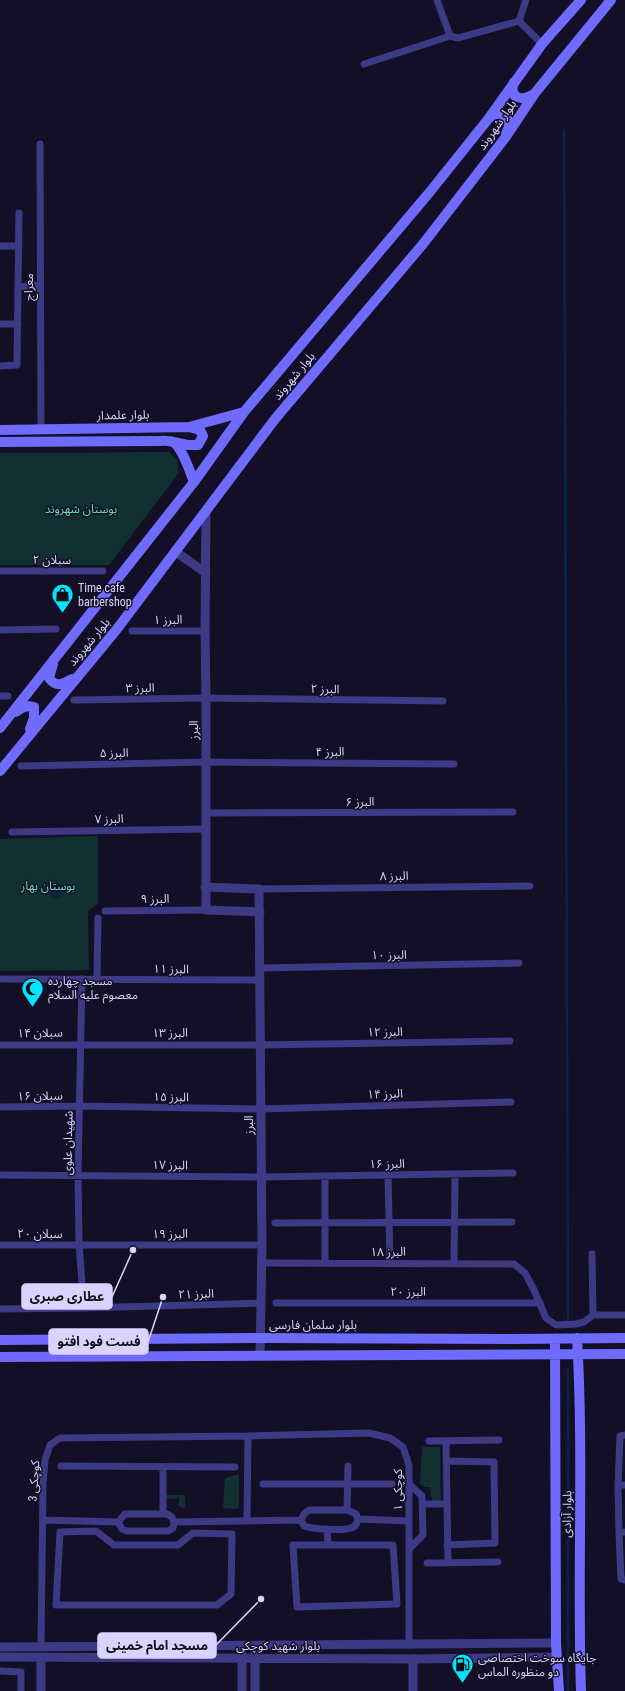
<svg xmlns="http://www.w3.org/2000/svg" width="625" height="1691" font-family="'Roboto Condensed','Noto Sans Arabic',sans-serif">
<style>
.green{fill:#12302f}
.water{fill:#0c2248}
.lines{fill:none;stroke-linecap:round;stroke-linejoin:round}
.stream{stroke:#0c2248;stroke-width:2.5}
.minor{stroke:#3d3a85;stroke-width:7}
.tertiary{stroke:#3d3a85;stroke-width:9}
.secondary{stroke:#6f6bff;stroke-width:10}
.labels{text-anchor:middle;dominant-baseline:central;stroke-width:3;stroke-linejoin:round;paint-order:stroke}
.street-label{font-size:12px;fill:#d9d4ff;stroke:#130f26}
.park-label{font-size:12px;fill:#5fe0c0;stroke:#130f26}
.poi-label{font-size:12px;fill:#d9d4ff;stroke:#130f26;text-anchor:start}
.leader{fill:none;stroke:#d9d4ff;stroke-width:1.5}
.callout-dot{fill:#d9d4ff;stroke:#130f26;stroke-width:1.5}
.callout{fill:#d9d4ff;stroke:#d9d4ff;stroke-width:1.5}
.callout-label{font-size:13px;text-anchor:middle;font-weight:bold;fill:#111}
</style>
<rect width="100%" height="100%" fill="#130f26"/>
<!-- green -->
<path class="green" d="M 169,452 L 177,460 L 179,473 L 109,565 L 0,565 L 0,453 Z
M 98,836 L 98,903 L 88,911 L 89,970 L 0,971 L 0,839 Z
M 422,1447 L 440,1447 L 441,1501 L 432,1501 L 430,1487 L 424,1487 L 420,1484 Z
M 239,1474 L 239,1506 L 237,1509 L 223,1508 L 225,1478 Z
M 166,1495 L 185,1495 L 185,1508 L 183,1508 L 179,1506 L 179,1498 L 166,1499 Z"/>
<!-- water -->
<path class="water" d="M49 891a7 7 0 1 1 14 0a7 7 0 1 1-14 0Z"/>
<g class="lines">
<!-- stream -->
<path class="stream" d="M 564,130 L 568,1323
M 568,1691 L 568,1369"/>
<!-- minor -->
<path class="minor" d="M 437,0 L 450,36
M 526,0 L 519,21 L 542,44
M 364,64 L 450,36 L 458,38 L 519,21
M 40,144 L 41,430
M 0,246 L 19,246
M 18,287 L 40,285
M 0,324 L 18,324
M 0,366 L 17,365 L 19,213
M 0,571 L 103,571
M 0,630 L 56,629
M 132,631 L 205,631
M 0,696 L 8,696
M 74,700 L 206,698 L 443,701
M 21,766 L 206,762 L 454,764
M 206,813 L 513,812
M 12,832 L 206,829
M 259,889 L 530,886
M 105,911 L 206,910
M 260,968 L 519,963
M 0,979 L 260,980
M 82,979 L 78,1175 L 79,1245 L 84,1308
M 97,979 L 98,918
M 0,1045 L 260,1045 L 510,1041
M 0,1107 L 80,1106 L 261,1109 L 511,1102
M 0,1175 L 261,1177 L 513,1173
M 388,1175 L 390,1264
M 275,1223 L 512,1222
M 0,1245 L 262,1245
M 592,1254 L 593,1315 L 625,1315
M 262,1263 L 514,1264 L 525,1273 L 534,1290 L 546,1318 L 556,1325 L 576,1324 L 584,1322 L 593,1315
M 325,1263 L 325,1176
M 454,1264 L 455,1174
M 276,1303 L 540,1303
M 0,1309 L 84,1308 L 261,1303
M 625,1435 L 620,1436 L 618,1485 L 625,1485
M 429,1441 L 499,1440
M 446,1441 L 448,1563
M 447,1461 L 494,1462 L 495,1543 L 447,1545
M 61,1466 L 235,1467
M 163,1467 L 163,1514
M 263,1484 L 392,1484
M 618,1485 L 619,1533 L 625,1532
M 422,1504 L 447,1504
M 309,1510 L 347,1510 L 356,1514 L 358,1519 C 357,1523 356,1527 351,1528 C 343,1531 312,1529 304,1526 L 301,1520 L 304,1514 Z
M 347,1510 L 348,1466
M 125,1514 L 167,1514 L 172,1517 L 174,1522 L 173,1528 L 168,1531 L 127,1531 L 122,1529 L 118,1522 Z
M 358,1519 L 409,1521
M 43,1520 L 118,1522
M 247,1521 L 248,1436
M 174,1522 L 301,1520
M 327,1529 L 328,1545
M 96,1531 L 114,1545 L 178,1545 L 193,1533 L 232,1534 L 231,1594 L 217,1605 L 56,1605 L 60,1532 Z
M 619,1533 L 621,1579 L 625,1580
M 293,1545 L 393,1545 L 397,1604 L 297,1607 Z
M 409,1549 L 423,1535 L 422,1496 L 409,1484
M 427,1563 L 498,1562
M 41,1647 L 43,1483 L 45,1460 L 50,1445 L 60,1438 L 248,1436 L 369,1433 L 390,1438 L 403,1447 L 409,1465 L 409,1645
M 0,1671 L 21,1672 L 21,1691"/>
<!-- tertiary -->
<path class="tertiary" d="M 206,512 L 205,631 L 206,698 L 206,910 L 260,912
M 176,552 L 206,573
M 205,887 L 259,889 L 262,1245 L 260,1356
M 0,1647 L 556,1643
M 255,1652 L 255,1691
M 242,1653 L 242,1691
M 0,1657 L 413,1659 L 557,1657
M 41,1658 L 41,1691
M 413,1659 L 413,1691"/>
<!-- secondary -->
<path class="secondary" d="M 514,82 L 512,90 L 515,96 C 522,100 527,98 534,94
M 489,118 L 497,113 L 507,118 L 509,127 L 506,134
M 0,430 L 189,427 L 244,412
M 0,442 L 156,441 C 161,441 168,440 173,442 C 182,447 190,472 194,482
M 173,442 L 188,445 L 198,445 L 203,436 L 200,430 L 189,427
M 53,664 L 49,678 C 56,688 63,684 72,679
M 16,712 C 22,707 26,705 34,707 L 34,718 L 30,729
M 0,728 L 194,482 L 244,412 L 429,193 L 489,118 L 542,44 L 581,0
M 0,771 L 117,629 L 275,419 L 423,244 L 505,138 L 535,93 L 611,0
M 577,1338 C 584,1455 577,1573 581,1691
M 555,1339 L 556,1643 L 559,1691
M 0,1340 L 260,1338 L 514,1339 L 625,1338
M 0,1357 L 625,1354"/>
</g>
<!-- icons -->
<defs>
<symbol id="shop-pin" viewBox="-11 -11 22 30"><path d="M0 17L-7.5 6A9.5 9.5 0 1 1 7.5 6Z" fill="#00e5ff" stroke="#130f26"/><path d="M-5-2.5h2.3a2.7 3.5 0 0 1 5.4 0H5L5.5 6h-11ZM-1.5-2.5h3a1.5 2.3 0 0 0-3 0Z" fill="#111"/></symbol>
<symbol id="mosque-pin" viewBox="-11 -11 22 30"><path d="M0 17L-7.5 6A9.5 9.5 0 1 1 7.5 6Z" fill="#00e5ff" stroke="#130f26"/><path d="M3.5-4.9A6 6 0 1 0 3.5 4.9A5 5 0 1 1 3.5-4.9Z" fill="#111"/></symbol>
<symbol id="fuel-pin" viewBox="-11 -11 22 30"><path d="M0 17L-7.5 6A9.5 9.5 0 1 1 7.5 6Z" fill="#00e5ff" stroke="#130f26"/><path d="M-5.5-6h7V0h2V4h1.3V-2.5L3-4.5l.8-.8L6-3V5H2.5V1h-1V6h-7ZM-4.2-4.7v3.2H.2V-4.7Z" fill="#111"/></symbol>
</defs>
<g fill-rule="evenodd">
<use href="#shop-pin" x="50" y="582" width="25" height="34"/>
<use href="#mosque-pin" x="20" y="976" width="25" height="34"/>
<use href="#fuel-pin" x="450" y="1652" width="25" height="34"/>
</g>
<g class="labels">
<!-- street labels -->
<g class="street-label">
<text transform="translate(497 125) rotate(-55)">بلوار شهروند</text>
<text transform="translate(29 287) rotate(-90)">معراج</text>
<text transform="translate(294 376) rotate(-50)">بلوار شهروند</text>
<text transform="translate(123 415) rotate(-1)">بلوار علمدار</text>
<text x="52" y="560">سبلان ۲</text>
<text x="168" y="620">البرز ۱</text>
<text transform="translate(89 642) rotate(-50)">بلوار شهروند</text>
<text transform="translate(140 688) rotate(-1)">البرز ۳</text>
<text transform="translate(325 689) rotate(1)">البرز ۲</text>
<text transform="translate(194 730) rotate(-90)">البرز</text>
<text x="330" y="752">البرز ۴</text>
<text transform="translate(114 753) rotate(-1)">البرز ۵</text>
<text x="360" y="802">البرز ۶</text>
<text transform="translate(109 819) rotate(-1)">البرز ۷</text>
<text transform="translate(394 876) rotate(-1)">البرز ۸</text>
<text x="155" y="899">البرز ۹</text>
<text transform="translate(389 955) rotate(-1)">البرز ۱۰</text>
<text transform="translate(171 969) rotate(1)">البرز ۱۱</text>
<text transform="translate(385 1032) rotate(-1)">البرز ۱۲</text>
<text transform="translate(40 1033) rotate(-1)">سبلان ۱۴</text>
<text x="170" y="1033">البرز ۱۳</text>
<text transform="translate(385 1094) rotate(-2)">البرز ۱۴</text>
<text transform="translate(40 1096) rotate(-1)">سبلان ۱۶</text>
<text transform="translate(171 1097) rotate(1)">البرز ۱۵</text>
<text transform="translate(249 1125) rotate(-90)">البرز</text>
<text transform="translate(68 1143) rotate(-89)">شهیدان علوی</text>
<text transform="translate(387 1164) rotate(-1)">البرز ۱۶</text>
<text transform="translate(170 1165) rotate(1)">البرز ۱۷</text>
<text x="40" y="1234">سبلان ۲۰</text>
<text x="170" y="1234">البرز ۱۹</text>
<text x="388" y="1252">البرز ۱۸</text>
<text x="408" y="1292">البرز ۲۰</text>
<text transform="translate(196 1294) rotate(-2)">البرز ۲۱</text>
<text x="313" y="1325">بلوار سلمان فارسی</text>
<text transform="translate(34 1481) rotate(-86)">کوچکی 3</text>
<text transform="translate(398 1490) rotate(-90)">کوچکی ۱</text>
<text transform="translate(567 1514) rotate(-89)">بلوار آزادی</text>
<text x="278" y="1646">بلوار شهید کوچکی</text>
</g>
<!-- park labels -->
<g class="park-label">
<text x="81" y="509">بوستان شهروند</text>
<text x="48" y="886">بوستان بهار</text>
</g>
<!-- poi labels -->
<g class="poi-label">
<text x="78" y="588">Time cafe<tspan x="78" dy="14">barbershop</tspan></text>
<text x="48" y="981">مسجد چهارده<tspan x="48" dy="14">معصوم علیه السلام</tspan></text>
<text x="478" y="1658">جایگاه سوخت اختصاصی<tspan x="478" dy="14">دو منظوره الماس</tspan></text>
</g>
</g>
<!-- callouts -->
<path class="leader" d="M133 1250L112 1297M163 1297L148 1342M261 1599L216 1645"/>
<g class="callout-dot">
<circle cx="133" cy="1250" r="4"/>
<circle cx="163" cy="1297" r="4"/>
<circle cx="261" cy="1599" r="4"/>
</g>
<g class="callout">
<rect x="22" y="1284" width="90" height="25" rx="4"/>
<rect x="49" y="1329" width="99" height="25" rx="4"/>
<rect x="98" y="1633" width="118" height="25" rx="4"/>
</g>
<g class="callout-label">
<text x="67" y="1301">عطاری صبری</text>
<text x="99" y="1346">فست فود افتو</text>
<text x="157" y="1650">مسجد امام خمینی</text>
</g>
</svg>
